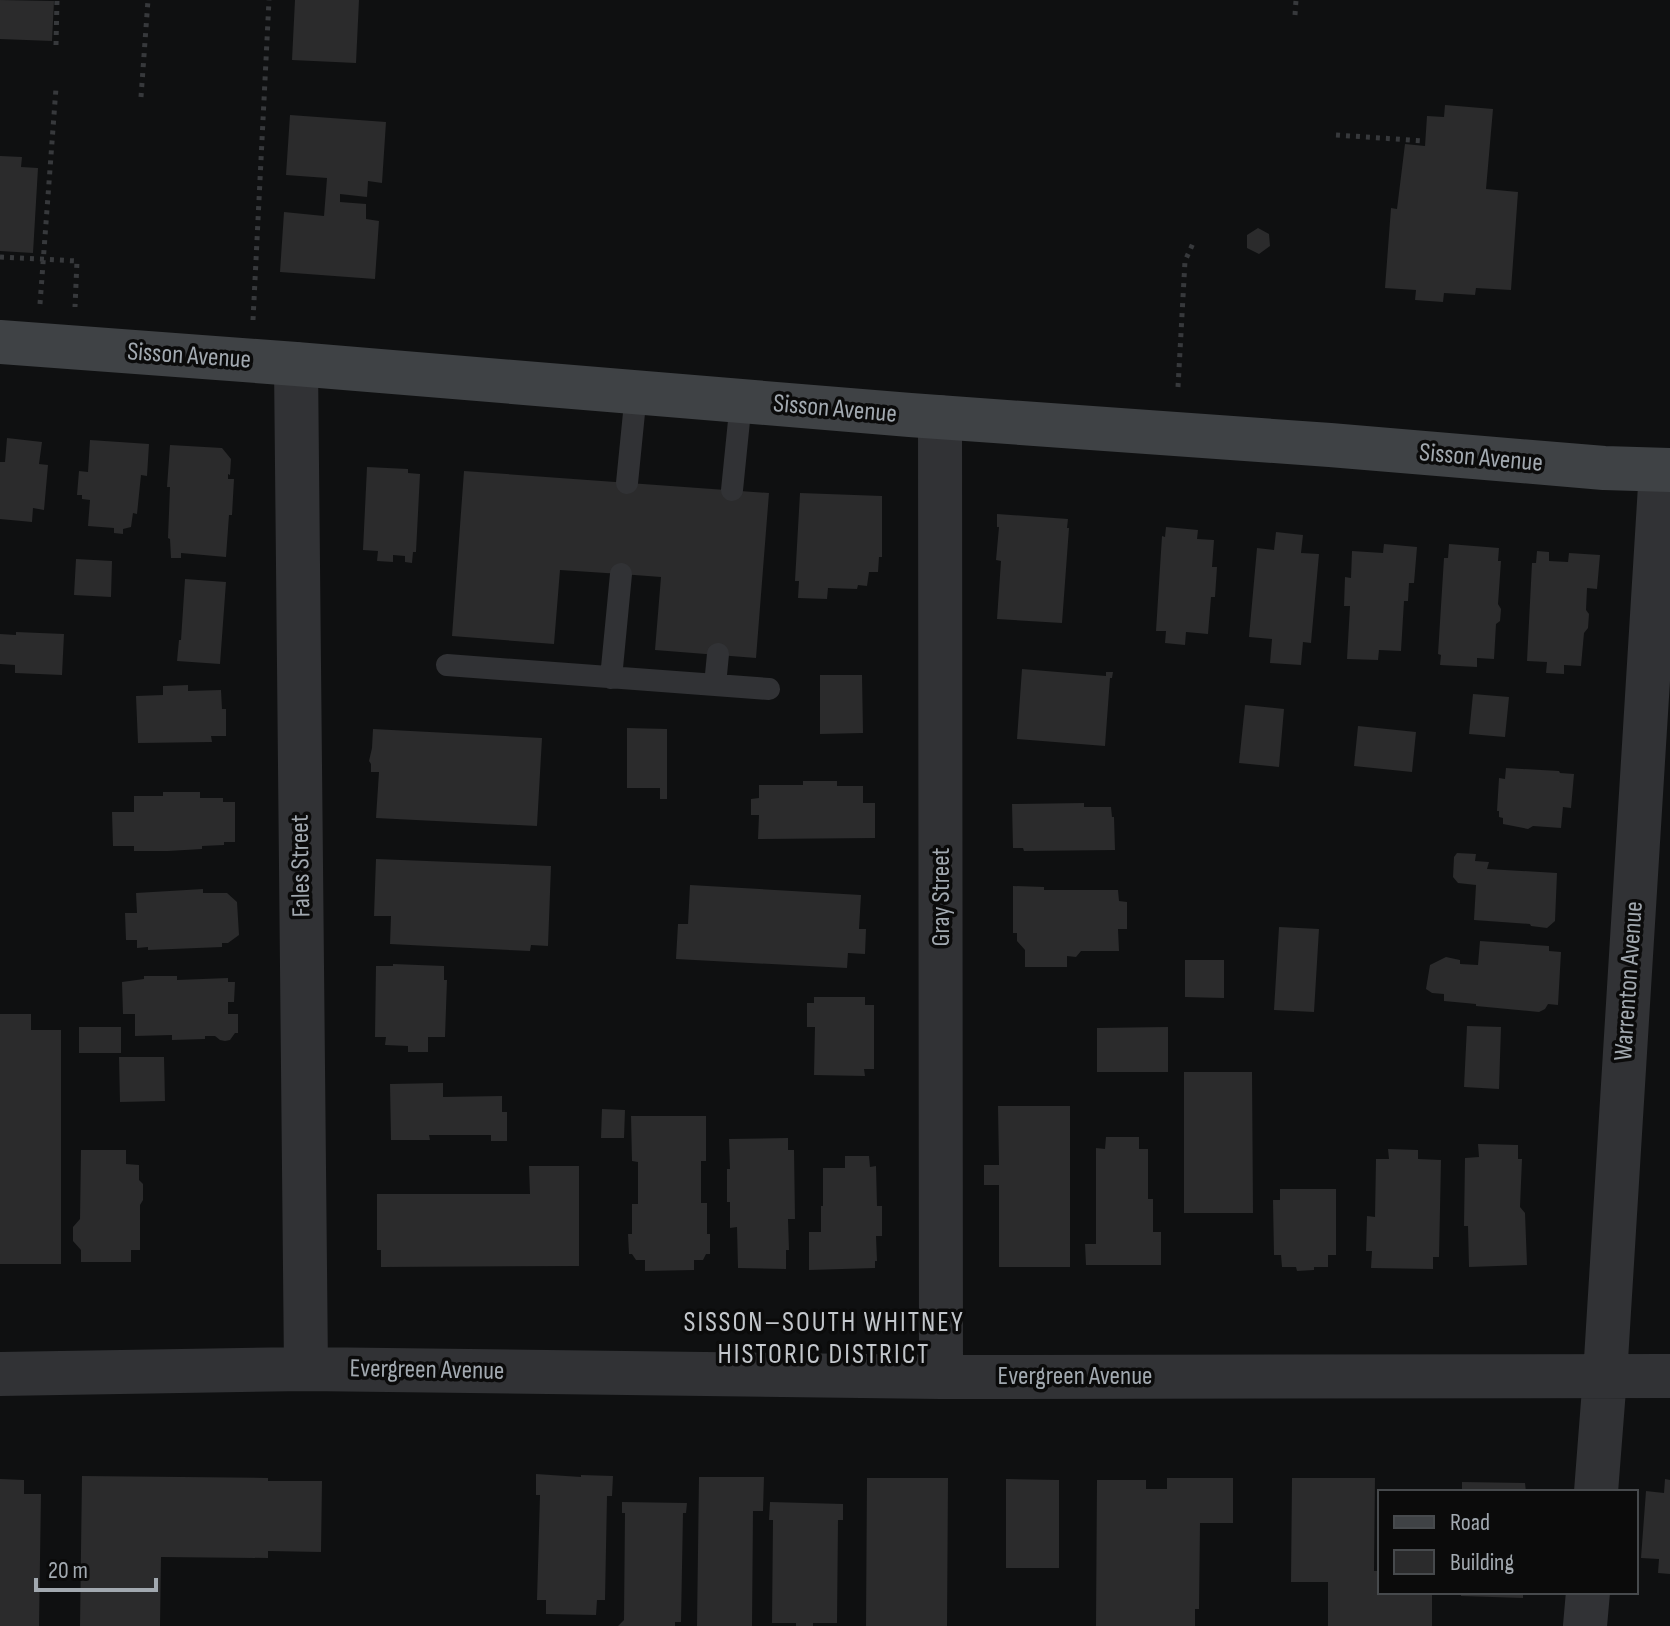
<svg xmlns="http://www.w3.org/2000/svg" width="1670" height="1626" font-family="'Sofia Sans Condensed',sans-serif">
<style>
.building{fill:#2b2b2c}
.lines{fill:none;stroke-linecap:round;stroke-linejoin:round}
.path{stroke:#37393c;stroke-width:5;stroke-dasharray:4 6;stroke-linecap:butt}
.lane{stroke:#313235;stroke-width:22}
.street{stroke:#313235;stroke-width:44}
.secondary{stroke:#3f4245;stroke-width:44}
.labels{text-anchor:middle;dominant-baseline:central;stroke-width:7;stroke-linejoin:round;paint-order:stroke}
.street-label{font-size:26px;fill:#a2a9b0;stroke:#0b0b0b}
.neighbourhood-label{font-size:28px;letter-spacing:2px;fill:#c3c7cc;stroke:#0b0b0b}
</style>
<rect width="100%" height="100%" fill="#0f1011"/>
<!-- building -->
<path class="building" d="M 0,0 L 54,1 L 52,41 L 0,39 Z
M 295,0 L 359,0 L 356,63 L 292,60 Z
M 1445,105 L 1493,109 L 1486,189 L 1518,192 L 1511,290 L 1476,288 L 1475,295 L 1444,293 L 1443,302 L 1415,300 L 1416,290 L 1385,288 L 1391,208 L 1397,209 L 1405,144 L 1425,146 L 1427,116 L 1444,117 Z
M 290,115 L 386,122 L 382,183 L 368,181 L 367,197 L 340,194 L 340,202 L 366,204 L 366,219 L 379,221 L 375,279 L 280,272 L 284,212 L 324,216 L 327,178 L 286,175 Z
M 0,156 L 22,157 L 21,167 L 38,168 L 33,253 L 0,251 Z
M 1258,228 L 1269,234 L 1270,246 L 1259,254 L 1247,248 L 1247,235 Z
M 7,438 L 42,442 L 39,464 L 48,465 L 44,510 L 33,508 L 32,522 L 0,519 L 0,462 L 5,462 Z
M 90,440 L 149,444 L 147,476 L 141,475 L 137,514 L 133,513 L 131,527 L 123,529 L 123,534 L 114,533 L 114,528 L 88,526 L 90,500 L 82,499 L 82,495 L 77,495 L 79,471 L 88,472 Z
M 170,445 L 222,448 L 231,459 L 230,475 L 228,474 L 228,479 L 234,479 L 232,515 L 229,515 L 226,557 L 181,553 L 181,558 L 171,558 L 170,539 L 168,538 L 170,487 L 167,487 Z
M 367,467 L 408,469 L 408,473 L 420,474 L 416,552 L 413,552 L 412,563 L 405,562 L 405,556 L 393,555 L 393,562 L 377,561 L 378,551 L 363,550 Z
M 464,471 L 769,493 L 756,658 L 655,650 L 661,577 L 621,574 L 560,570 L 554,644 L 452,636 Z
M 800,493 L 882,496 L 882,557 L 879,557 L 878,572 L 869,572 L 867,586 L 858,585 L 857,589 L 828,588 L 827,599 L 798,598 L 799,581 L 795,581 Z
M 997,514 L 1068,519 L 1067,528 L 1069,528 L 1062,623 L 997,619 L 1001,561 L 996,560 L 999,527 L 997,527 Z
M 1166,527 L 1198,530 L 1197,539 L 1214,540 L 1212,567 L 1217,567 L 1215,597 L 1211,597 L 1208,634 L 1186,632 L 1185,645 L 1165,643 L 1166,631 L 1156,631 L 1162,536 L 1165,537 Z
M 1276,532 L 1303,535 L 1301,553 L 1319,554 L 1311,643 L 1303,642 L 1301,665 L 1270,663 L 1272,639 L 1249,637 L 1257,548 L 1274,550 Z
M 1384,544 L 1417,547 L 1414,583 L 1409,583 L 1408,601 L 1404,601 L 1401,651 L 1379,650 L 1378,660 L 1347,659 L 1350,606 L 1344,606 L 1345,577 L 1351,578 L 1352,551 L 1383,553 Z
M 1449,544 L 1499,548 L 1498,561 L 1501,561 L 1498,604 L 1501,609 L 1500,621 L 1496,624 L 1494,659 L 1477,658 L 1477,667 L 1440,665 L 1441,655 L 1438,654 L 1444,558 L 1448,558 Z
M 1537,551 L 1549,552 L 1549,561 L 1568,562 L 1569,553 L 1600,555 L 1597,589 L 1587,588 L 1586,610 L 1589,614 L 1588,628 L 1584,633 L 1581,666 L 1564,665 L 1564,674 L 1546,673 L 1547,662 L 1527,661 L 1532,563 L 1536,563 Z
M 76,559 L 112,561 L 111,597 L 74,595 Z
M 185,579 L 226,582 L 220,664 L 177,661 L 179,640 L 181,640 Z
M 16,632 L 64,634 L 62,675 L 15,673 L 15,665 L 0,664 L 0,634 L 16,635 Z
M 1022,669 L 1106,676 L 1106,672 L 1113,672 L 1112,678 L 1110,678 L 1105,746 L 1017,739 Z
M 820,675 L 862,675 L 863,733 L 820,734 Z
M 188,685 L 188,691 L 221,690 L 222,709 L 226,709 L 226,736 L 211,736 L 212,742 L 138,743 L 136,696 L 163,695 L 163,686 Z
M 1473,694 L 1509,697 L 1505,737 L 1469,734 Z
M 1245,705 L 1284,709 L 1279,767 L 1239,763 Z
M 1358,726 L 1416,732 L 1412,772 L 1354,766 Z
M 627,728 L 667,729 L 667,799 L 660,799 L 660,788 L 627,788 Z
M 373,729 L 542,738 L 537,826 L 376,818 L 379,772 L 371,772 L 371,764 L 369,761 L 372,748 Z
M 1506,768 L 1559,771 L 1560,773 L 1574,774 L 1571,808 L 1563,807 L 1561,828 L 1533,826 L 1528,829 L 1503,824 L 1503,818 L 1499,817 L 1499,811 L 1497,811 L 1499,778 L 1505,779 Z
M 803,781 L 837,781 L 837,786 L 863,786 L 863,803 L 875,803 L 875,838 L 758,839 L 759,815 L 751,815 L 751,799 L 759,798 L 759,785 L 803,785 Z
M 163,792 L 200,792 L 200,798 L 223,798 L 223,802 L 235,802 L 235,842 L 224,842 L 224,845 L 202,846 L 202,849 L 168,851 L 134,851 L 134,846 L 113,846 L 112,812 L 134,812 L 134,796 L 163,796 Z
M 1084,803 L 1084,807 L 1111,807 L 1112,817 L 1114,817 L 1115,850 L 1024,851 L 1023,848 L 1013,848 L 1012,804 Z
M 1457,853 L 1476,854 L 1475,861 L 1489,862 L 1487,869 L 1557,873 L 1555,921 L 1547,928 L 1531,926 L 1530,924 L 1474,920 L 1476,885 L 1458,883 L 1453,877 L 1454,857 Z
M 376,859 L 551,866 L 548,946 L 531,945 L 530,951 L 390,944 L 391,916 L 374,916 Z
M 690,885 L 861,895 L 859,929 L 866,929 L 865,954 L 848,953 L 847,968 L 676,959 L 678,924 L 688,924 Z
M 1013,886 L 1044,887 L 1044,890 L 1118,890 L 1119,901 L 1127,902 L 1127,929 L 1118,929 L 1119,951 L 1081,951 L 1076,957 L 1067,956 L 1067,967 L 1025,967 L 1025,950 L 1017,941 L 1017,933 L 1013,933 Z
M 203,889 L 203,893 L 227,893 L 237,902 L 239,935 L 228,943 L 222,943 L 222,947 L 148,950 L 148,947 L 137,948 L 137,940 L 126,940 L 125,913 L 137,913 L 136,893 Z
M 1279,927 L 1319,929 L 1314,1012 L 1274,1010 Z
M 1480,941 L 1549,946 L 1549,951 L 1561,952 L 1558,1005 L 1548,1004 L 1545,1009 L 1539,1012 L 1476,1006 L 1476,1004 L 1444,1001 L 1444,994 L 1432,993 L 1426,989 L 1430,965 L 1446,957 L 1460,960 L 1460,964 L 1478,965 Z
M 1185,960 L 1224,960 L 1224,998 L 1185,997 Z
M 393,964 L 444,966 L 444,980 L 447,980 L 445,1037 L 428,1037 L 428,1052 L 408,1052 L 408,1046 L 385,1045 L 386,1037 L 375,1037 L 376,966 L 393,966 Z
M 144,976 L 177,976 L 177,980 L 228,978 L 228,982 L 235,982 L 234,1002 L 228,1002 L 228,1014 L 238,1014 L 238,1033 L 235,1033 L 230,1040 L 225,1041 L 220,1040 L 215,1036 L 205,1036 L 205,1039 L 172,1040 L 172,1035 L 135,1036 L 135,1014 L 123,1014 L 122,982 L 144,979 Z
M 814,997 L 865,997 L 865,1005 L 874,1005 L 874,1069 L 864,1069 L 865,1076 L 814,1075 L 815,1027 L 807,1027 L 807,1003 L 814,1003 Z
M 0,1014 L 31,1014 L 31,1030 L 61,1030 L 61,1264 L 0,1264 Z
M 1467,1026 L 1501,1027 L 1499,1089 L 1464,1087 Z
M 79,1027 L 121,1027 L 121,1053 L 79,1053 Z
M 1168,1027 L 1168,1072 L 1097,1072 L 1097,1028 Z
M 119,1057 L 164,1057 L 165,1101 L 120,1102 Z
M 1184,1072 L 1252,1072 L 1253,1213 L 1184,1213 Z
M 443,1083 L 443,1097 L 502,1096 L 502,1112 L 507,1112 L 507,1141 L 491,1141 L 491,1135 L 429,1135 L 430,1140 L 391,1140 L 390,1084 Z
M 998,1106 L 1070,1106 L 1070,1267 L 999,1267 L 999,1185 L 984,1185 L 984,1165 L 999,1165 Z
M 602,1109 L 625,1110 L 624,1138 L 601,1138 Z
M 631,1116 L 706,1116 L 706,1161 L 701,1161 L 701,1203 L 707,1203 L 707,1234 L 710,1234 L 710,1254 L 706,1254 L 703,1260 L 694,1260 L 694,1270 L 645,1271 L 645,1260 L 636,1260 L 632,1254 L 629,1254 L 628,1234 L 632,1234 L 632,1204 L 638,1204 L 638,1162 L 632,1161 Z
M 1106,1137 L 1139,1137 L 1139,1149 L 1148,1149 L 1148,1199 L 1153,1199 L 1153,1232 L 1161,1232 L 1161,1265 L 1086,1265 L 1085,1244 L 1096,1244 L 1096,1148 L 1105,1149 Z
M 788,1138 L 788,1150 L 794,1150 L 795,1219 L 788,1219 L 789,1250 L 786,1250 L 786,1269 L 738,1268 L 737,1227 L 730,1228 L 730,1202 L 727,1202 L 727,1169 L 730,1169 L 729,1139 Z
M 1478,1144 L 1518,1145 L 1518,1159 L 1522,1159 L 1520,1207 L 1525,1213 L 1527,1265 L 1469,1267 L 1468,1226 L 1464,1226 L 1465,1158 L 1479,1157 Z
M 1388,1149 L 1418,1150 L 1418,1159 L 1441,1160 L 1439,1257 L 1433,1257 L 1433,1269 L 1371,1268 L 1372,1251 L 1366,1251 L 1367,1216 L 1375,1217 L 1376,1159 L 1389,1159 Z
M 81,1150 L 126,1150 L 126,1164 L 139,1165 L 139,1180 L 143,1184 L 143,1200 L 140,1205 L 140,1250 L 131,1250 L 131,1262 L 81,1262 L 81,1250 L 73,1241 L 73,1227 L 80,1219 Z
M 845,1156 L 869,1156 L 870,1167 L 876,1166 L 877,1206 L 882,1206 L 882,1236 L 876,1236 L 877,1261 L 875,1261 L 875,1268 L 809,1270 L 809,1232 L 821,1232 L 821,1206 L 823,1206 L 823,1168 L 845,1168 Z
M 529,1166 L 579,1166 L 579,1266 L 381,1267 L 381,1250 L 377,1250 L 377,1194 L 530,1194 Z
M 1280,1189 L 1336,1189 L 1336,1255 L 1328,1255 L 1328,1267 L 1314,1267 L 1314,1270 L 1297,1271 L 1296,1267 L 1282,1267 L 1281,1255 L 1274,1255 L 1273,1200 L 1280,1200 Z
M 536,1474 L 581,1477 L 581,1475 L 613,1476 L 612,1496 L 607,1496 L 605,1600 L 597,1600 L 596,1615 L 546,1614 L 546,1600 L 537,1600 L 540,1495 L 536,1495 Z
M 82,1476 L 268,1478 L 268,1481 L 322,1481 L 321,1552 L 268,1551 L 268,1558 L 161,1557 L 160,1626 L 80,1626 Z
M 699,1477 L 764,1477 L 763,1511 L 753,1511 L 752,1626 L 697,1626 Z
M 867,1478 L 948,1478 L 947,1626 L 866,1626 Z
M 1167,1478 L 1233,1478 L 1233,1523 L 1200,1523 L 1199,1609 L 1195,1609 L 1195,1626 L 1096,1626 L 1097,1480 L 1146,1480 L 1146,1489 L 1167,1489 Z
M 1292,1478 L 1375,1478 L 1374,1571 L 1380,1571 L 1380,1592 L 1432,1592 L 1432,1626 L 1328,1626 L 1328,1582 L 1291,1582 Z
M 0,1479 L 24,1480 L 24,1494 L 41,1494 L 39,1626 L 0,1626 Z
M 1006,1479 L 1059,1480 L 1059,1568 L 1006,1568 Z
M 1665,1479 L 1670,1480 L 1670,1574 L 1658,1573 L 1659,1559 L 1641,1558 L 1646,1491 L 1664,1493 Z
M 1462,1482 L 1525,1483 L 1526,1492 L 1462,1492 Z
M 622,1502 L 687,1503 L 686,1513 L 683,1513 L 681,1622 L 675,1622 L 675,1626 L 618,1626 L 624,1620 L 625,1513 L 622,1513 Z
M 770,1502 L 843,1504 L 843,1520 L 838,1520 L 837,1623 L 813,1623 L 813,1626 L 796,1626 L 796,1623 L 772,1623 L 773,1520 L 769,1520 Z
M 1461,1592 L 1523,1592 L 1523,1598 L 1461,1596 Z"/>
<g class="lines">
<!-- path -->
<path class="path" d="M 1295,15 L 1296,0
M 56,45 L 57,0
M 141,97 L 148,0
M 1336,135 L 1425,141
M 0,257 L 77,261 L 75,307
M 40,304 L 56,88
M 253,320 L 269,0
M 1178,387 L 1185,261 L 1194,241"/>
<!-- lane -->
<path class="lane" d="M 627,483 L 636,393
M 732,490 L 741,401
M 447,665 L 769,689
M 611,678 L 621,574
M 715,685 L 718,654"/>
<!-- street -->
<path class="street" d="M 296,364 L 306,1369
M 940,417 L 941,1377
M 0,1374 L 306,1369 L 941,1377 L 1670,1376
M 1596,1492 L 1605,1376 L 1661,470
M 1585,1626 L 1588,1592"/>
<!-- secondary -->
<path class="secondary" d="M 0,342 L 296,364 L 910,415 L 1330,445 L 1604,468 L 1670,470"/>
</g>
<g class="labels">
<!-- street labels -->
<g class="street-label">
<text transform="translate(189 356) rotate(4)">Sisson Avenue</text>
<text transform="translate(835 409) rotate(5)">Sisson Avenue</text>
<text transform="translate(1481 458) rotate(5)">Sisson Avenue</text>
<text transform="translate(301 866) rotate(-91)">Fales Street</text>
<text transform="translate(941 897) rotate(-90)">Gray Street</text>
<text transform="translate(1629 981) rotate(-86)">Warrenton Avenue</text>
<text transform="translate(427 1370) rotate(1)">Evergreen Avenue</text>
<text x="1075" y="1376">Evergreen Avenue</text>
</g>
<!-- neighbourhood labels -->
<g class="neighbourhood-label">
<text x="824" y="1322">SISSON–SOUTH WHITNEY<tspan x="824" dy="32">HISTORIC DISTRICT</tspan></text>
</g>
</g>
<!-- legend -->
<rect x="1378" y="1490" width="260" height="104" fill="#0b0b0b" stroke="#474a4d" stroke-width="2"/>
<rect x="1394" y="1516" width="40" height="12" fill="#3f4245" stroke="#474a4d" stroke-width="2"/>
<text x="1450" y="1530" font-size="24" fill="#a2a9b0">Road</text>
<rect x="1394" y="1550" width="40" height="24" fill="#2b2b2c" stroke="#474a4d" stroke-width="2"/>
<text x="1450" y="1570" font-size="24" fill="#a2a9b0">Building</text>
<!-- scale -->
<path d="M36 1578v12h120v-12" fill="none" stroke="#a2a9b0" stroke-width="4"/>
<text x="48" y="1578" font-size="24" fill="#a2a9b0" stroke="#0b0b0b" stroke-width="6" paint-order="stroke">20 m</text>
</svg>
